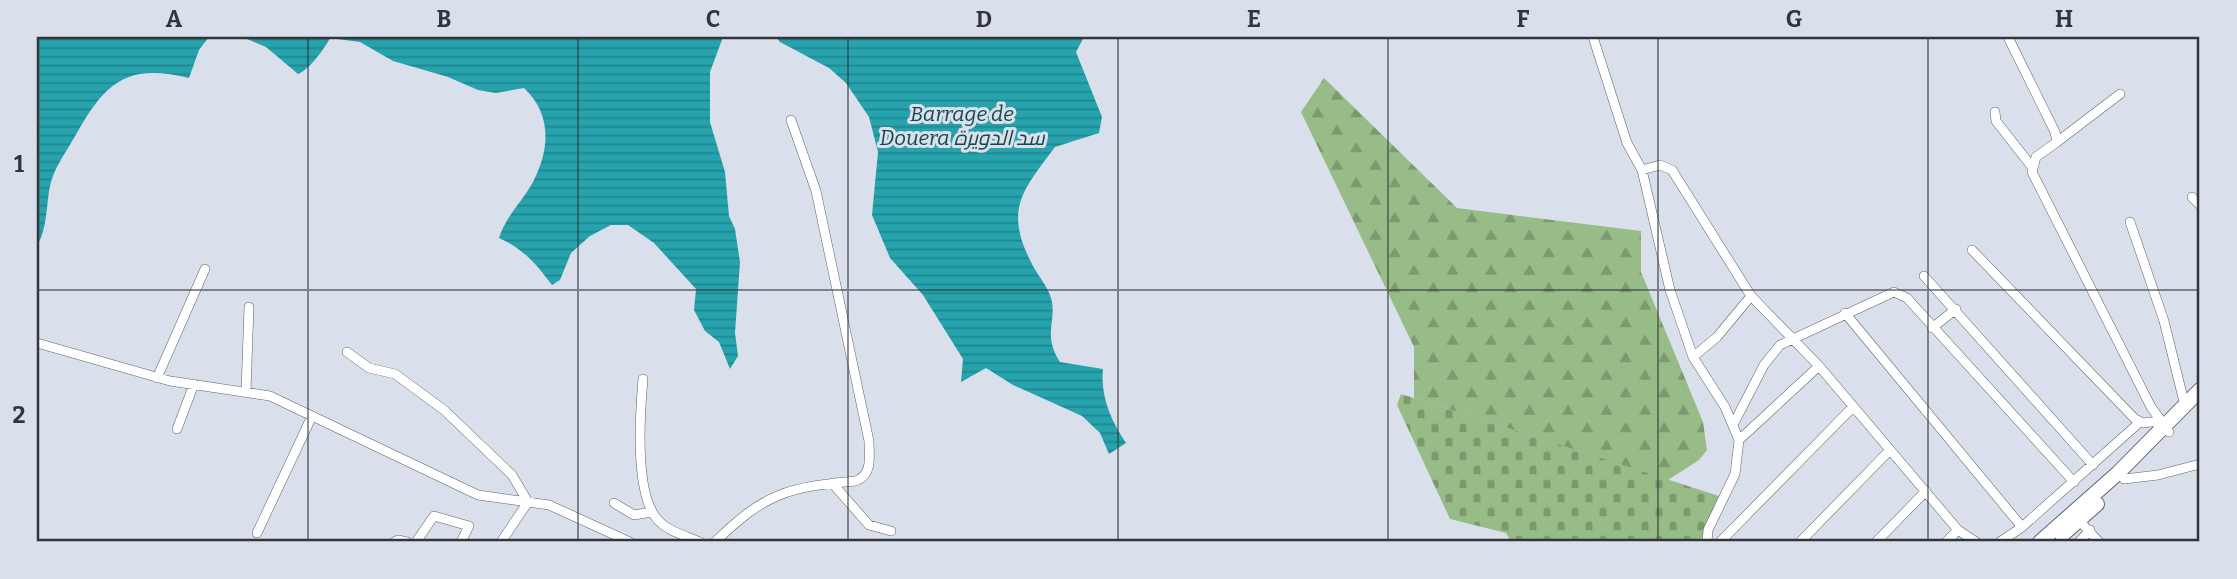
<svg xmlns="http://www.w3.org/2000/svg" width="2237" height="579" font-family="Bitter,Cairo,serif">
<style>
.forest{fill:url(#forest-firs)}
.cemetery{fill:url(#cemetery-stones)}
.water{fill:url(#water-rules)}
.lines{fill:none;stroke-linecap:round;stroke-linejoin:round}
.minor-casing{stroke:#5c626b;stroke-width:10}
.primary-casing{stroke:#5c626b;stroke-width:16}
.minor{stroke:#fff;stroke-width:9}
.primary{stroke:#fff;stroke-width:14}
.grid{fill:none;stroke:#323539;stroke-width:2;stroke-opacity:0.55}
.labels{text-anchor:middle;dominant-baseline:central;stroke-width:6;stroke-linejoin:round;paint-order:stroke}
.water-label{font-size:21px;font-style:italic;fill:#15494d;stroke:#d9e0eb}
.neatline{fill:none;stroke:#323539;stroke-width:2.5}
.grid-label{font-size:23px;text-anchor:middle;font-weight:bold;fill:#323539}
</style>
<defs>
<pattern id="forest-firs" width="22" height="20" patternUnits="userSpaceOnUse" patternTransform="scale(1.75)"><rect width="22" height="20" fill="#97bc87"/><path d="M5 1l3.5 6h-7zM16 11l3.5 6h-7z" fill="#7c9a6f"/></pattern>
<pattern id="cemetery-stones" width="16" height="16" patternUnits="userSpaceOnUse" patternTransform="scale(1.75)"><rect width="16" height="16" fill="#97bc87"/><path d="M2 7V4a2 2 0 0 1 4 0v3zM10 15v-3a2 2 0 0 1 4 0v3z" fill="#7c9a6f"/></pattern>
<pattern id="water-rules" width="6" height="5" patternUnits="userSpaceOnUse" patternTransform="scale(1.75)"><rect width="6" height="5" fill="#26a3ad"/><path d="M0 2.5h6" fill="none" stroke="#21868e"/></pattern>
</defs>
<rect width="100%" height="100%" fill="#d9e0eb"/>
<!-- forest -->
<path class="forest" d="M 1324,78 L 1457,208 L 1641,231 L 1641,272 L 1703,422 L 1707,450 L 1699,460 L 1668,480 L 1414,398 L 1414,347 L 1301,112 Z"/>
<!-- cemetery -->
<path class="cemetery" d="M 1401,394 L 1414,398 L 1719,496 L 1700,542 L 1511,542 L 1506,533 L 1450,519 L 1397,405 Z"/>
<!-- water -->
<path class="water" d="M 37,37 L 209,37 L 199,50 L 189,78 C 125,62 104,84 74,138 C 66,152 55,167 51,182 C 46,200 48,230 37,245 Z
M 242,37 L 723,37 L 710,72 L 710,122 L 725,172 L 729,216 L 735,229 L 740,262 L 735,333 L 738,356 L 730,369 L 719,342 L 705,331 L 694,310 L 696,289 L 654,243 L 628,225 L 611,225 L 590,236 L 571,253 L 560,280 L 552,285 C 536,264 524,249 499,238 C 506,216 522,202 533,182 C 550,149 552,114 524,88 L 496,93 L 478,90 L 448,77 L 393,61 L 360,42 L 330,38 C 325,48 309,70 298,74 L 266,47 Z
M 776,37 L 1084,37 L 1076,52 L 1102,117 L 1099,133 L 1055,147 C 1023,190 1004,209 1031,262 C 1036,273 1046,284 1050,295 C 1059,319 1041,333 1060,362 L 1103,369 C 1100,395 1111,421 1126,443 L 1109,454 L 1100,433 L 1082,416 L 1013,385 L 986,368 L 961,382 L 963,359 L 923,295 L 890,258 L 872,215 L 878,152 L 869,117 L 846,83 L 829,68 L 780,42 Z"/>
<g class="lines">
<defs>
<path id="minor" d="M 1593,37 L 1627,143 L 1642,170 L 1670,290 L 1693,357 L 1725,407 L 1739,440 L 1735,474 L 1708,530 L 1707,542
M 2008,37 L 2055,132 L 2057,142 L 2036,157 L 2032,172 L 2151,407 L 2169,432
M 1995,112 L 1996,121 L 2032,167
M 2057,142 L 2120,94
M 1642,170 L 1660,165 L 1672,170 L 1751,296 L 1819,366 L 1958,530 L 1976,542
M 2192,197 L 2200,205
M 2130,222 L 2164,321 L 2185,406
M 1972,250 L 2135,419 L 2143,423 L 2160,421
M 1924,276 L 2093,465
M 1845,313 L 2022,527
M 1932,328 L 1956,309
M 37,343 L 170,381 L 270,396 L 478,495 L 549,505 L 630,542
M 347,352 L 369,368 L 395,374 L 444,410 L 512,475 L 528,502 L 501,542
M 1693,357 L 1717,337 L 1751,296
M 157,378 L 205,269
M 643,379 C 640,413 634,492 657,519 C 667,531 686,536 700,542
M 246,391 L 249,307
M 1734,423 L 1764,365 L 1780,345 L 1894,292 L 1907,298 L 2074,482
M 177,429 L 194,384
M 1739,440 L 1819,366
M 2124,479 L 2158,475 L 2200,464
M 832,483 L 869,525 L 891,531
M 614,503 L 634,515 L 652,512
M 2077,518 L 2099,542
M 257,533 L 312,416
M 1721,541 L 1853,407
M 394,542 L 398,540 L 407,542
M 416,542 L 434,516 L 469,526 L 461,542
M 715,542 C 765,493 788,487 856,481 C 873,474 869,457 869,441 L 816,191 L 791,120
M 1800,542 L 1890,450
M 1876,542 L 1926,491
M 1946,542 L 1958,530
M 2000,542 L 2022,527 L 2140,422
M 2079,542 L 2090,530"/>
<path id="primary" d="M 2062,535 L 2097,504
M 2040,542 L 2118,473 L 2200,390"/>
</defs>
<!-- minor casing -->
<use href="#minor" class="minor-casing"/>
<!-- primary casing -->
<use href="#primary" class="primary-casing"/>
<!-- minor -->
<use href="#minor" class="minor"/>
<!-- primary -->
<use href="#primary" class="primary"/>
</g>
<!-- grid -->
<path class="grid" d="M 308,37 L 308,542M 578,37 L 578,542M 848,37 L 848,542M 1118,37 L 1118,542M 1388,37 L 1388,542M 1658,37 L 1658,542M 1928,37 L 1928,542M 37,290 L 2200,290"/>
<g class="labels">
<!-- water labels -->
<g class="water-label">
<text x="962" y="114">Barrage de<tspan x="962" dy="24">Douera سد الدويرة</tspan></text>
</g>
</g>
<!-- border -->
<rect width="2237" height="579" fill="none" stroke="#d9e0eb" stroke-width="77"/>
<rect x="38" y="38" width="2160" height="502" class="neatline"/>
<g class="grid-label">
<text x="174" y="27">A</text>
<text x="444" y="27">B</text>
<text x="713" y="27">C</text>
<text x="984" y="27">D</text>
<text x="1254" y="27">E</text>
<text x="1523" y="27">F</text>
<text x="1794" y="27">G</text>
<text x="2064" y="27">H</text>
<text x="19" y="172">1</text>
<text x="19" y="423">2</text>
</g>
</svg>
